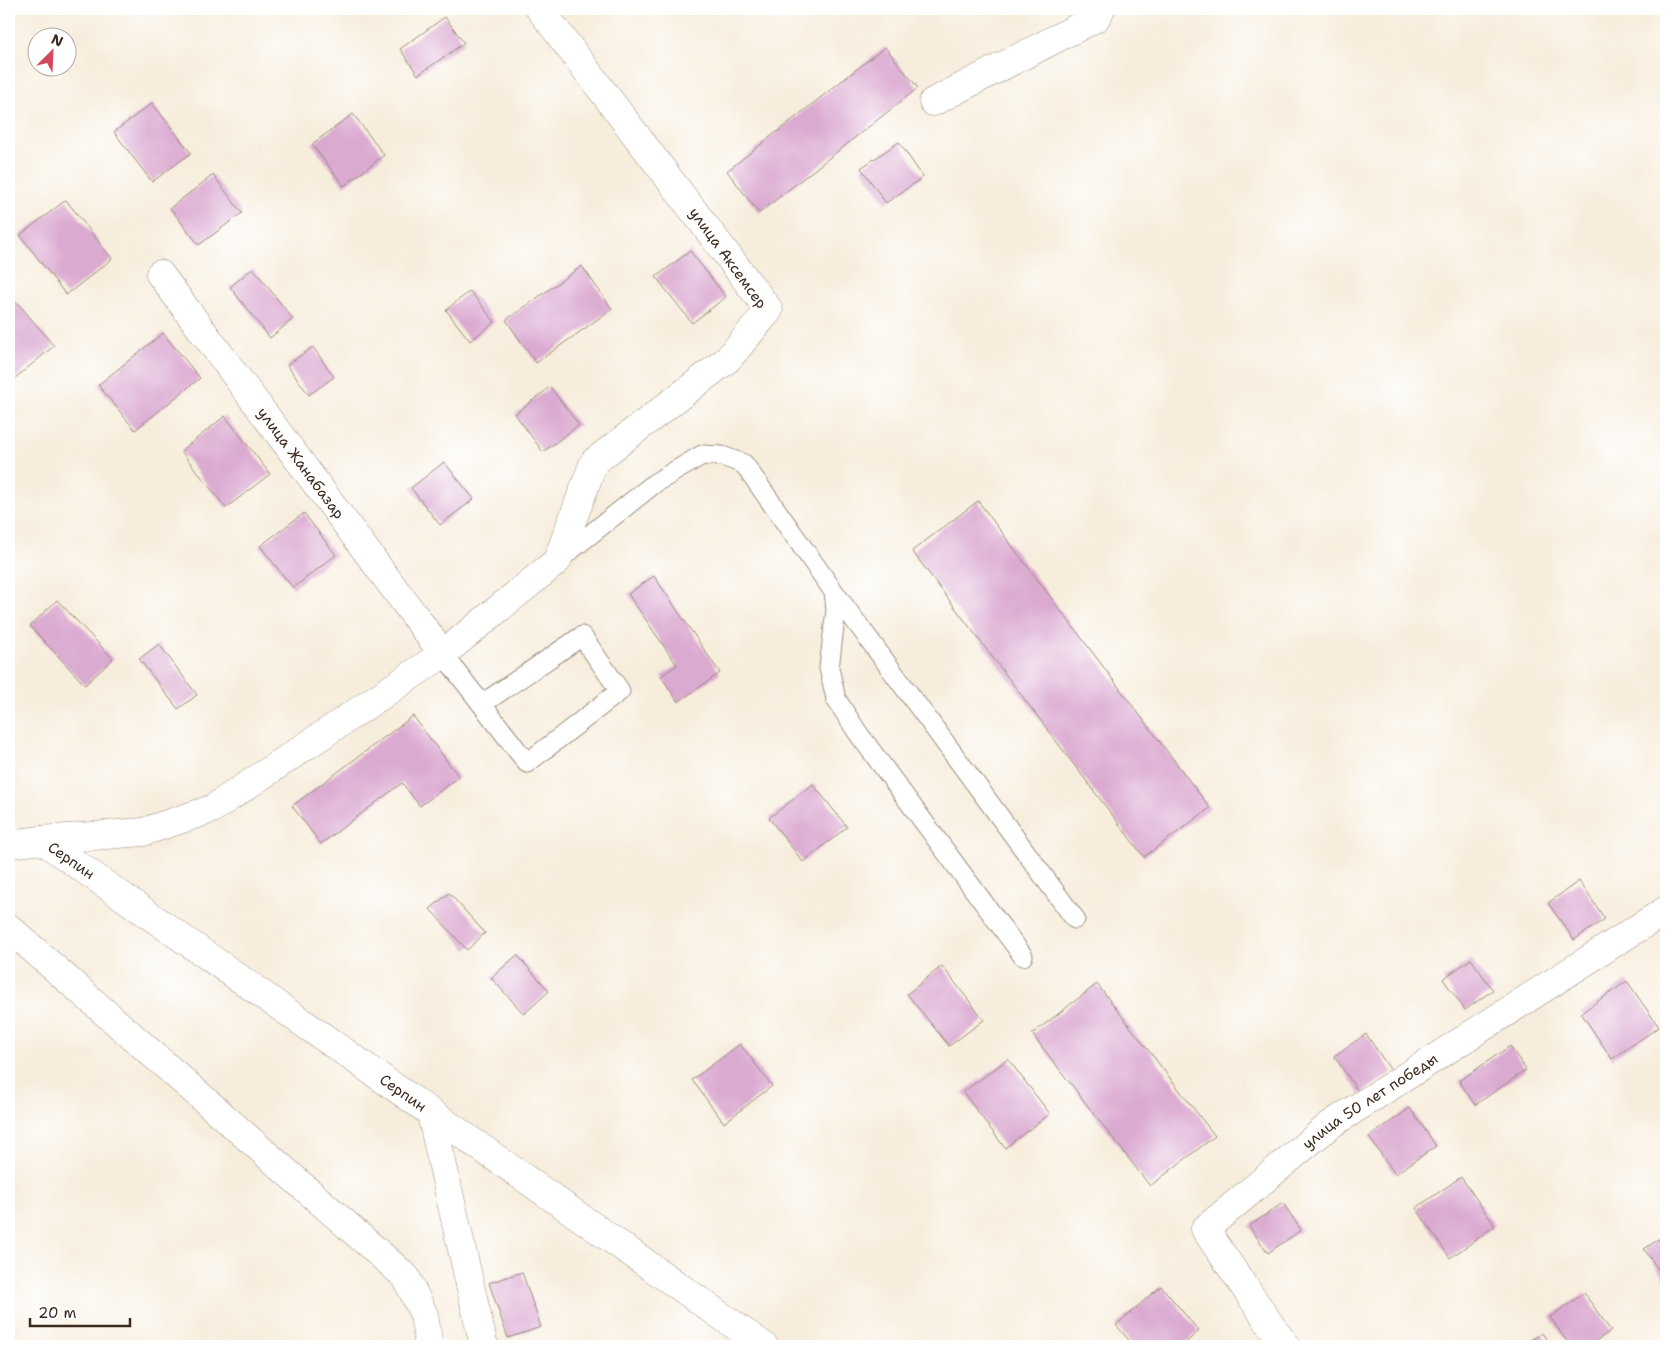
<svg xmlns="http://www.w3.org/2000/svg" width="1675" height="1355" font-family="'Shantell Sans',sans-serif">
<style>
.building{fill:#dbaad1}
.lines{fill:none;stroke-linecap:round;stroke-linejoin:round}
.lane-casing{stroke:#998c7d;stroke-width:21}
.street-casing{stroke:#998c7d;stroke-width:29}
.secondary-casing{stroke:#998c7d;stroke-width:29}
.lane{stroke:#fff;stroke-width:19}
.street{stroke:#fff;stroke-width:28}
.secondary{stroke:#fff;stroke-width:28}
.labels{text-anchor:middle;dominant-baseline:central;stroke-width:4.5;stroke-linejoin:round;paint-order:stroke}
.street-label{font-size:15px;fill:#3b2a1e;stroke:#fff}
</style>
<rect width="100%" height="100%" fill="#fff"/>
<filter id="ink" filterUnits="userSpaceOnUse"><feTurbulence type="fractalNoise" baseFrequency=".02" numOctaves="2"/><feDisplacementMap in="SourceGraphic" scale="10" xChannelSelector="R" yChannelSelector="G"/><feConvolveMatrix kernelMatrix="1 2 1 2 8 2 1 2 1" color-interpolation-filters="sRGB"/></filter>
<filter id="wash" filterUnits="userSpaceOnUse"><feTurbulence type="fractalNoise" baseFrequency=".0096" numOctaves="4" result="noise"/><feDisplacementMap in="SourceGraphic" scale="20" xChannelSelector="R" yChannelSelector="G"/><feGaussianBlur stdDeviation="1.12" result="paint"/><feColorMatrix in="noise" values="0 0 0 0 0 0 0 0 0 0 0 0 0 0 0 0 0 1.4 0 .05"/><feComposite in="paint" operator="in"/></filter>
<g filter="url(#wash)">
<rect width="100%" height="100%" fill="#f7eddc"/>
<g id="blocks">
<!-- building -->
<path class="building" d="M 445,17 L 464,43 L 418,75 L 400,49 Z
M 885,47 L 918,88 L 759,213 L 727,171 Z
M 152,103 L 191,153 L 152,182 L 114,132 Z
M 353,114 L 384,155 L 344,186 L 312,144 Z
M 899,142 L 923,177 L 886,203 L 861,168 Z
M 213,175 L 242,213 L 199,245 L 170,208 Z
M 66,200 L 112,259 L 66,295 L 20,235 Z
M 690,251 L 726,297 L 692,323 L 656,277 Z
M 582,266 L 612,309 L 536,363 L 506,320 Z
M 253,268 L 293,319 L 270,338 L 230,287 Z
M 470,291 L 495,322 L 470,341 L 446,310 Z
M 17,302 L 54,346 L 9,383 L 9,309 Z
M 163,333 L 200,378 L 135,430 L 98,385 Z
M 313,347 L 334,377 L 309,395 L 287,365 Z
M 550,387 L 579,425 L 543,452 L 515,414 Z
M 225,416 L 270,474 L 226,508 L 181,451 Z
M 444,462 L 474,499 L 440,525 L 411,488 Z
M 978,501 L 1210,808 L 1144,857 L 912,551 Z
M 304,513 L 336,555 L 293,588 L 260,546 Z
M 654,576 L 720,673 L 678,702 L 661,676 L 677,665 L 628,594 Z
M 57,600 L 113,659 L 85,685 L 30,626 Z
M 159,644 L 197,695 L 178,709 L 139,659 Z
M 413,716 L 459,777 L 420,806 L 402,783 L 321,844 L 292,806 Z
M 813,784 L 847,827 L 803,862 L 769,818 Z
M 1579,881 L 1605,919 L 1574,940 L 1548,903 Z
M 449,893 L 485,933 L 467,950 L 430,909 Z
M 517,955 L 549,991 L 524,1014 L 491,978 Z
M 1471,959 L 1493,990 L 1465,1010 L 1443,979 Z
M 942,966 L 984,1020 L 949,1046 L 907,994 Z
M 1627,981 L 1659,1027 L 1612,1059 L 1581,1013 Z
M 1097,984 L 1215,1136 L 1150,1186 L 1032,1034 Z
M 1366,1034 L 1392,1072 L 1360,1094 L 1334,1056 Z
M 740,1044 L 772,1086 L 724,1123 L 692,1080 Z
M 1510,1046 L 1526,1070 L 1475,1105 L 1459,1081 Z
M 1008,1059 L 1050,1114 L 1005,1148 L 963,1092 Z
M 1410,1108 L 1436,1146 L 1395,1174 L 1369,1137 Z
M 1461,1177 L 1495,1226 L 1450,1258 L 1416,1208 Z
M 1283,1203 L 1301,1230 L 1268,1253 L 1249,1226 Z
M 1666,1234 L 1666,1281 L 1644,1249 Z
M 522,1272 L 541,1327 L 508,1338 L 489,1283 Z
M 1161,1286 L 1199,1331 L 1182,1346 L 1134,1346 L 1116,1325 Z
M 1584,1293 L 1611,1331 L 1588,1346 L 1570,1346 L 1550,1317 Z
M 1542,1333 L 1551,1346 L 1522,1346 Z"/>
</g>
</g>
<g filter="url(#ink)">
<use href="#blocks" fill-opacity="0" stroke="#998c7d" stroke-width="1"/>
<g class="lines">
<defs>
<path id="lane" d="M 557,561 L 655,483 L 702,455 L 722,456 L 744,464 L 834,592 L 836,610 L 829,668 L 836,699 L 858,733 L 1023,956
M 834,592 L 1075,919
M 443,654 L 527,763 L 620,691 L 582,636 L 482,704"/>
<g id="street">
<path d="M 933,102 L 1096,18 L 1101,9"/>
<path id="s1" d="M 160,274 L 443,654"/>
<path d="M 42,840 L 143,832 L 212,809 L 443,654 L 557,561 L 594,462 L 728,359 L 769,310 L 540,9"/>
<path d="M 9,928 L 406,1277 L 424,1315 L 429,1346"/>
<path d="M 431,1114 L 484,1346"/>
<path id="s2" d="M 1287,1346 L 1276,1333 L 1205,1229 L 1330,1125 L 1666,910"/>
</g>
<g id="secondary">
<path id="s3" d="M 9,844 L 42,840 L 764,1346"/>
</g>
</defs>
<!-- lane casing -->
<use href="#lane" class="lane-casing"/>
<!-- street casing -->
<use href="#street" class="street-casing"/>
<!-- secondary casing -->
<use href="#secondary" class="secondary-casing"/>
<!-- lane -->
<use href="#lane" class="lane"/>
<!-- street -->
<use href="#street" class="street"/>
<!-- secondary -->
<use href="#secondary" class="secondary"/>
</g>
</g>
<g class="labels">
<!-- street labels -->
<g class="street-label">
<text transform="translate(728 258) rotate(54)">улица Аксемсер</text>
<text stroke="none"><textPath href="#s1" startOffset="236">улица Жанабазар</textPath></text>
<text stroke="none"><textPath href="#s3" startOffset="69">Серпин</textPath></text>
<text stroke="none"><textPath href="#s3" startOffset="474">Серпин</textPath></text>
<text stroke="none"><textPath href="#s2" startOffset="352">улица 50 лет победы</textPath></text>
</g>
</g>
<!-- margin -->
<rect width="1675" height="1355" fill="none" stroke="#fff" stroke-width="30"/>
<!-- north arrow -->
<g transform="translate(52 52) rotate(24)"><circle r="24" fill="#ffffff" stroke="#b1aaa5"/>
<path d="M0-4L9 19L0 12L-9 19Z" fill="#d1495b"/>
<text y="-8" font-size="14" font-weight="bold" text-anchor="middle" fill="#3b2a1e">N</text>
</g>
<!-- scale -->
<path d="M30 1318v8h100v-8" fill="none" stroke="#3b2a1e" stroke-width="2.5"/>
<text x="38" y="1318" font-size="15" fill="#3b2a1e" stroke="#ffffff" stroke-width="4" paint-order="stroke">20 m</text>
</svg>
